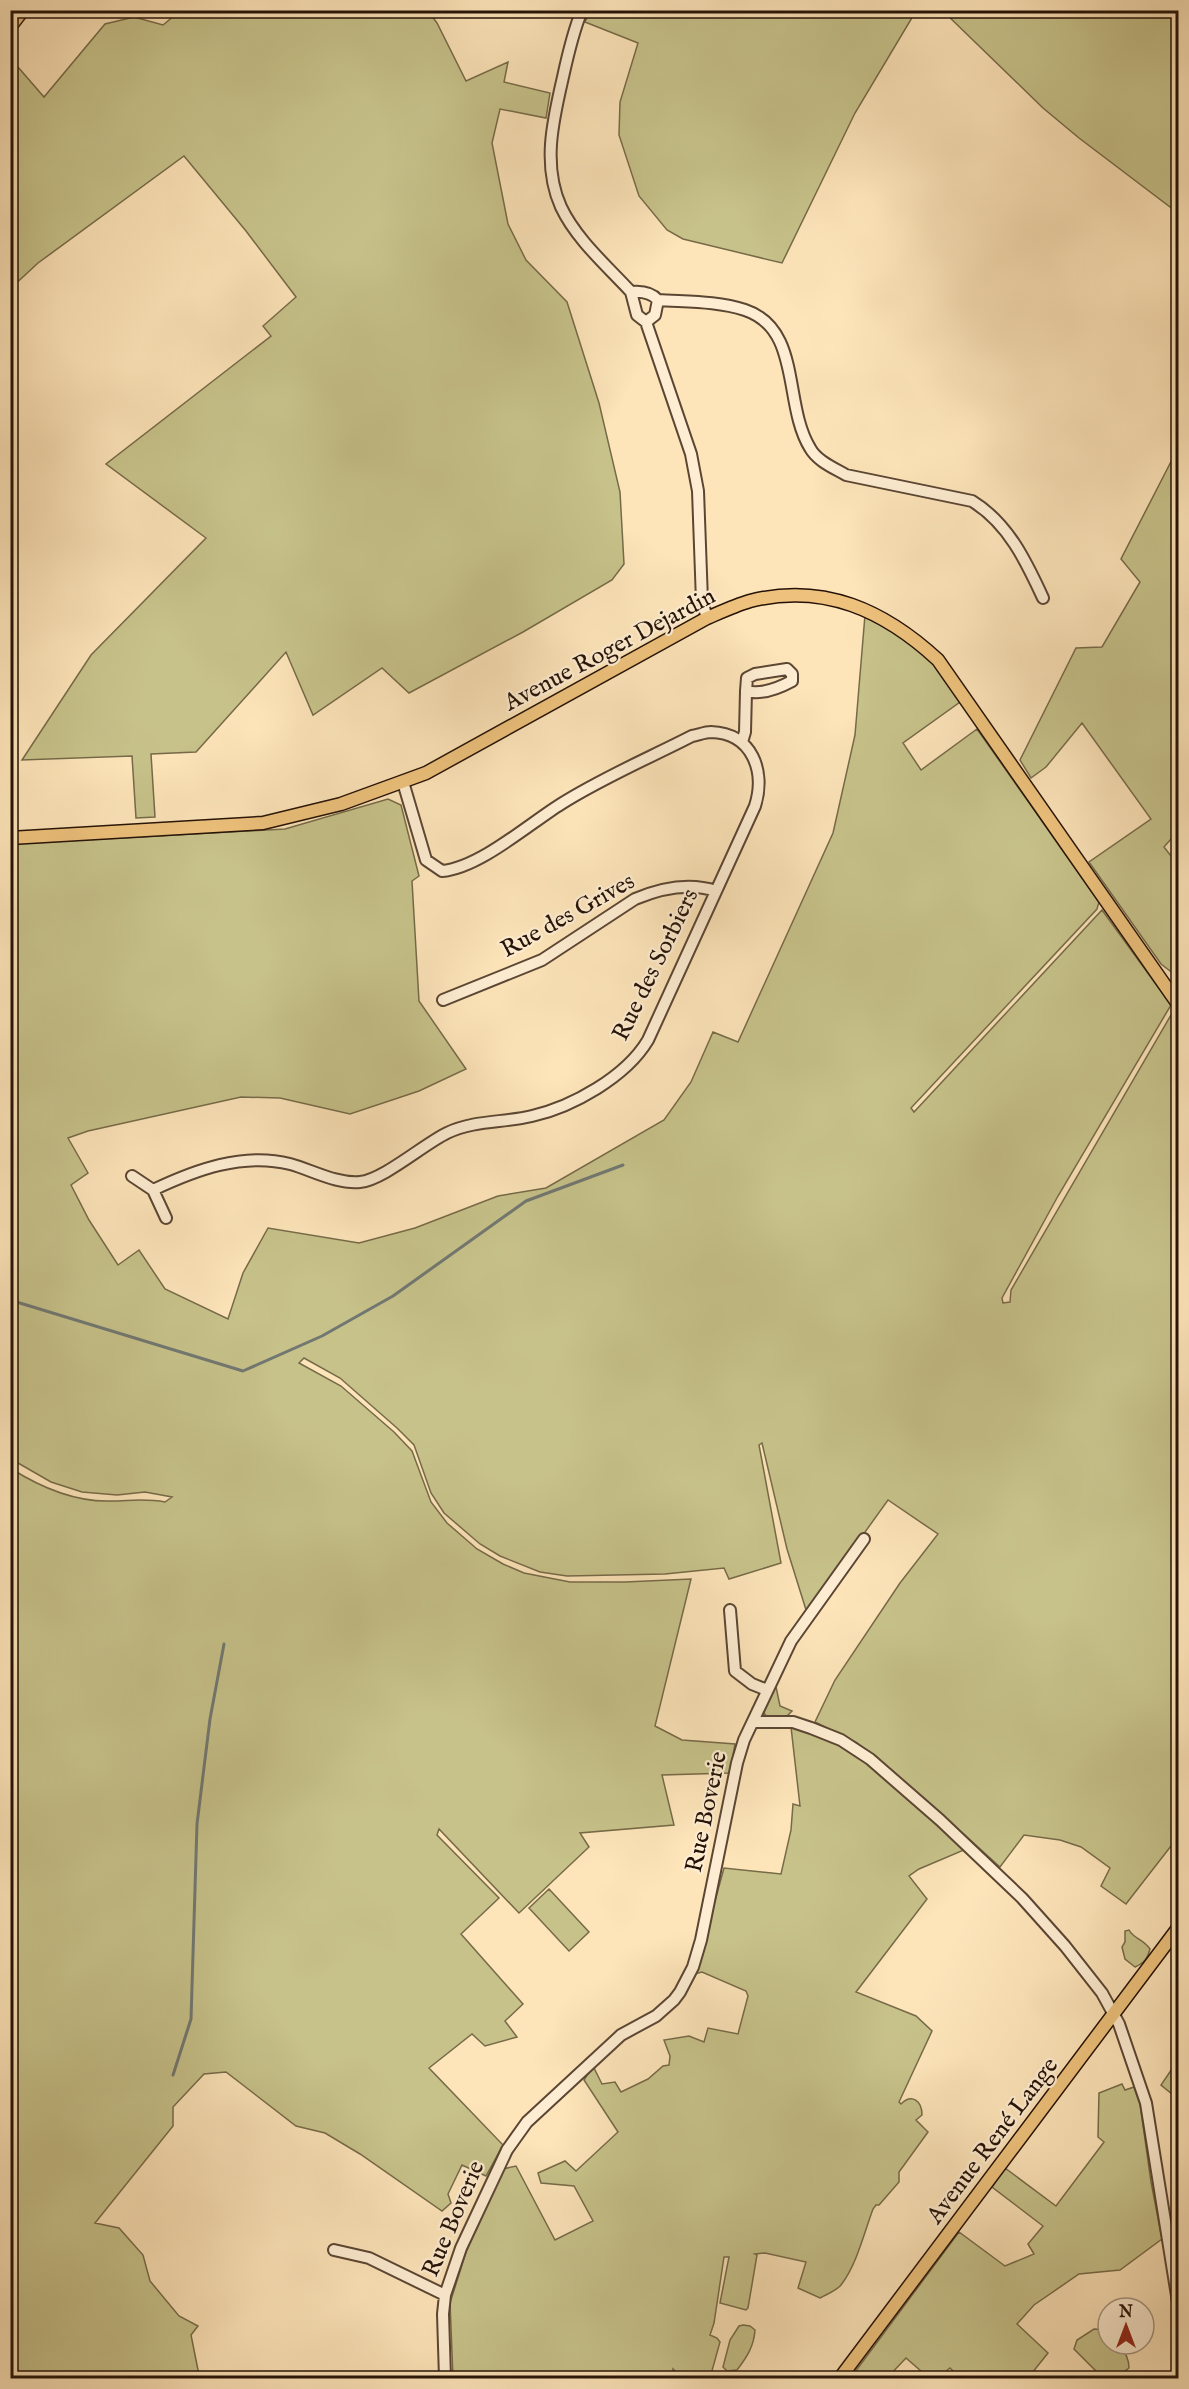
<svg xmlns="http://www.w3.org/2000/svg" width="1189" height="2389" font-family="'IM FELL English',serif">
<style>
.green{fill:#c7c28a;stroke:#766a48;stroke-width:1.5}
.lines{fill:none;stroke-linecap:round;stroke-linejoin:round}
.stream{stroke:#717872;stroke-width:3}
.minor-casing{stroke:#5b4634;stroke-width:14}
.major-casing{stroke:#251207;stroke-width:15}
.minor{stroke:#feedd2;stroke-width:10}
.major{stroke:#eec27c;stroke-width:12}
.labels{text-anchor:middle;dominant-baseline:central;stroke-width:4.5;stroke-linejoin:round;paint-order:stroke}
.street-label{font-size:24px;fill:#251207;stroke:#feedd2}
</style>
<rect width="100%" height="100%" fill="#fde4b9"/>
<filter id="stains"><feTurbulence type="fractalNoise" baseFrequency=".00333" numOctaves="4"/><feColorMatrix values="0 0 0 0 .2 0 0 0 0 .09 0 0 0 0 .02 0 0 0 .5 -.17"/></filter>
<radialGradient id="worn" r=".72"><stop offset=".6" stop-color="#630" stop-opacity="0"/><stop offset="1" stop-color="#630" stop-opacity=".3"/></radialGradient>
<!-- green -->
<path class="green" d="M 180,11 L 428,11 L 437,23 L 466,81 L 508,62 L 504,82 L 550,93 L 546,118 L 500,109 L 492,143 L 508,224 L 526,260 L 567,302 L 599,403 L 620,492 L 624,564 L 612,580 L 523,632 L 409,693 L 382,668 L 313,715 L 286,652 L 196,752 L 151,754 L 155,817 L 136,818 L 132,756 L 22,760 L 91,655 L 206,538 L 106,464 L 271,336 L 263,326 L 296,297 L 246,231 L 184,156 L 38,263 L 11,288 L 11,59 L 44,97 L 105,24 L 134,17 L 163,25 Z
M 590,11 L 916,10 L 916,11 L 855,113 L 782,263 L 683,239 L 667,230 L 639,196 L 619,135 L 620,102 L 638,43 L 585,22 Z
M 943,11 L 1178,11 L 1178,213 L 1079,138 L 1043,108 Z
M 1178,448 L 1178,831 L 1164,847 L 1178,865 L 1178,977 L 1161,964 L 1089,862 L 1151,819 L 1082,723 L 1046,767 L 1031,778 L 1020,760 L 1076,648 L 1102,647 L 1140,582 L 1121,559 Z
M 865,615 L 901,634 L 935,664 L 960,702 L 903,743 L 921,770 L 977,729 L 1099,902 L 1097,909 L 911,1108 L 914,1112 L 1102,910 L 1171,1005 L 1058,1196 L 1002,1298 L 1003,1303 L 1010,1302 L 1011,1290 L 1171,1015 L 1177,1012 L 1178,1014 L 1178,1837 L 1126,1904 L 1101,1886 L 1110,1868 L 1081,1847 L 1060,1840 L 1024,1835 L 1000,1867 L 925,1799 L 857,1743 L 815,1722 L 835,1680 L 900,1583 L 938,1534 L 888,1500 L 807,1613 L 787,1549 L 762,1443 L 759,1445 L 781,1563 L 729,1579 L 724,1568 L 665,1574 L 567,1576 L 540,1572 L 500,1556 L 480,1544 L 444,1513 L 431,1493 L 414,1445 L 397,1428 L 340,1378 L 304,1358 L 299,1363 L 341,1386 L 394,1432 L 412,1451 L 431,1502 L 447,1523 L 477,1549 L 503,1564 L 524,1573 L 570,1582 L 625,1582 L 691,1579 L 655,1726 L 682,1740 L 735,1744 L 730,1773 L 662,1775 L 674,1825 L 580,1833 L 589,1847 L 519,1913 L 439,1829 L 437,1835 L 499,1898 L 461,1934 L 523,2004 L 505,2021 L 517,2037 L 485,2046 L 472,2034 L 429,2068 L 503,2145 L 486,2176 L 462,2165 L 448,2194 L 451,2203 L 442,2211 L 360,2154 L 325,2133 L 296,2126 L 226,2072 L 204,2074 L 173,2107 L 173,2126 L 95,2223 L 119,2228 L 143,2255 L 150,2281 L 179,2316 L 198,2326 L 191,2335 L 199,2375 L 193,2376 L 193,2378 L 11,2378 L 10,1468 C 40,1487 74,1502 110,1501 C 129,1501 145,1498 165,1502 L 172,1497 L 145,1492 L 117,1495 L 82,1492 L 51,1482 L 11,1459 L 11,844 L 285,829 L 388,799 L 401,805 L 419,876 L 412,881 L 419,1001 L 466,1069 L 419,1091 L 350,1114 L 280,1098 L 241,1097 L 88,1131 L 68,1138 L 88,1173 L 71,1185 L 89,1220 L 118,1265 L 139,1250 L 165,1289 L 228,1319 L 243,1273 L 268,1228 L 359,1243 L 415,1228 L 498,1196 L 546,1188 L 664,1120 L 691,1082 L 713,1032 L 738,1042 L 833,833 L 855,735 Z
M 775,1682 L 780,1706 L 792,1711 L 785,1718 L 768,1718 L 763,1712 Z
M 791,1727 L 842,1745 L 883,1776 L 961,1845 L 964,1850 L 919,1869 L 909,1876 L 927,1899 L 856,1992 L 916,2016 L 932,2031 L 899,2102 L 901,2104 C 912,2093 922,2101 922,2115 L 916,2120 L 928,2132 L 899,2172 L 899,2182 L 879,2205 L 876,2205 L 873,2209 C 864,2233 857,2264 841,2285 C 836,2291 827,2294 820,2298 L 798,2288 L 806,2262 L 765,2253 L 755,2254 L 757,2255 L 748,2308 L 746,2310 L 720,2303 L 729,2257 L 724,2257 L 714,2323 L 710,2335 L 717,2338 L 720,2342 L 710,2378 L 682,2378 L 673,2369 L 672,2378 L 453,2378 L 450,2303 L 466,2252 L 503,2169 L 516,2166 L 555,2240 L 593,2221 L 574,2186 L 541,2183 L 538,2173 L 565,2161 L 576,2171 L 618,2132 L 584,2080 L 593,2066 L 602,2084 L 615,2082 L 621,2092 L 648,2079 L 663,2066 L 669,2065 L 670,2056 L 664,2040 L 689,2036 L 704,2042 L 708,2028 L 738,2034 L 748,1996 L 746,1991 L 702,1972 L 695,1974 L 724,1868 L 781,1874 L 791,1830 L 793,1804 L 800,1806 Z
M 549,1889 L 589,1932 L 569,1951 L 529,1908 Z
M 1129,1930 C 1134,1939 1143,1939 1150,1949 C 1148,1958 1144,1963 1135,1967 L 1125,1959 L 1122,1947 L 1125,1942 L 1125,1931 Z
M 1178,2060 L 1178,2099 L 1161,2085 Z
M 1122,2084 L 1125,2090 L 1134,2087 L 1140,2104 L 1151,2182 L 1162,2239 L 1120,2270 L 1079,2274 L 1034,2305 L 1017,2324 L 1048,2353 L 1028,2378 L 950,2378 L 955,2373 L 950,2368 L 938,2378 L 929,2378 L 906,2358 L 887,2378 L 855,2378 L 852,2376 L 959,2232 L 1005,2266 L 1034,2254 L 1028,2244 L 1043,2226 L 992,2187 L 1005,2168 L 1056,2206 L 1104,2142 L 1098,2137 L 1099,2093 Z
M 743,2325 L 750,2326 L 755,2330 C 754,2346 747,2357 737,2370 L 727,2371 L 723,2367 L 730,2340 L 739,2326 Z
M 1094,2329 L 1107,2330 L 1108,2344 L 1119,2344 C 1124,2350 1129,2359 1129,2368 C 1122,2374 1111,2380 1102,2377 L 1074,2349 L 1077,2340 Z"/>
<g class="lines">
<!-- stream -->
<path class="stream" d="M 10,1300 L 243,1371 L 322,1336 L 393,1296 L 526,1201 L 623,1165
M 173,2075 L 191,2019 L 197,1824 L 210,1719 L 224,1644"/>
<defs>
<path id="minor" d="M 582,10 C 573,32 568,54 563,77 C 553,120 542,165 561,207 C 576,239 607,266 631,292
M 631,292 C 641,291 651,292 658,300 L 655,315 L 646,322 L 637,315 Z
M 658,300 C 687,302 717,301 745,310 C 802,329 783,404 810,448 C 817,461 834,468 846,475 L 972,501 C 1008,523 1026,561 1043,598
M 646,322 L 691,454 L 698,491 L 702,601 L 707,618
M 742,742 L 745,732 L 746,691 C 761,695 779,688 792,681 L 792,674 L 787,669 L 755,674 L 747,678 L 746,691
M 443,1000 L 542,960 L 635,899 C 661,888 689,882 716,891
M 132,1176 L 153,1190 L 166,1218
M 153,1190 C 195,1170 243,1152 290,1164 C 312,1170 336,1184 360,1182 C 383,1180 424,1144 447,1133 C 474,1120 503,1123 532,1116 C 572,1107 626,1077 648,1040 L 755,806 C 766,771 752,733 711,732 C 705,732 698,735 692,736 C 649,758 602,778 561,804 C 529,824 479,868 442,871 L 426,860 L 403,782
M 730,1610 L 735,1671 L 752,1684 L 767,1690
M 754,1722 L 793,1722 L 811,1728 L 841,1740 L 870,1759 L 940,1820 L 1022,1898 L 1065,1946 L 1102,1993 L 1119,2024 L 1146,2103 L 1178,2302
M 334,2250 L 369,2258 L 445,2295
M 445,2378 L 443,2314 L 445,2295 L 461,2248 L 507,2150 L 527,2122 L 621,2035 L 656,2016 L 674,2000 L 680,1992 L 693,1967 L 701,1940 L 737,1763 L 744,1740 L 791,1641 L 864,1539"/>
<path id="major" d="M 10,27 L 23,10
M 10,838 L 263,823 L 341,804 L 426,773 L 707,618 C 721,612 736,605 750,601 C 824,582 885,611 938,660 L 1178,1004
M 840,2378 L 1178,1928"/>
</defs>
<!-- minor casing -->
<use href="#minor" class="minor-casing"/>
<!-- major casing -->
<use href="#major" class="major-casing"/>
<!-- minor -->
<use href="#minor" class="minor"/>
<!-- major -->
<use href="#major" class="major"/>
</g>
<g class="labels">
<!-- street labels -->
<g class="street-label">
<text transform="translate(610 650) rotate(-28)">Avenue Roger Dejardin</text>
<text transform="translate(568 916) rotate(-29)">Rue des Grives</text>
<text transform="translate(656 965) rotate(-64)">Rue des Sorbiers</text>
<text transform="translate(707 1812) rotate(-78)">Rue Boverie</text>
<text transform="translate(993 2141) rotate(-53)">Avenue René Lange</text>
<text transform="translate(454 2219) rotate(-67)">Rue Boverie</text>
</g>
</g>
<!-- margin -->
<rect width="1189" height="2389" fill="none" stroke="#fde4b9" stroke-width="36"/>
<rect x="12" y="12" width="1165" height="2365" fill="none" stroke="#251207" stroke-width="3"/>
<rect x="18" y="18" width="1153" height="2353" fill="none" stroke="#251207" stroke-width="1.5"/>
<!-- north arrow -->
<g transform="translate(1126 2326)"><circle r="28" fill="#feedd2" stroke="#a79581" stroke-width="1.5"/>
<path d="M0-4.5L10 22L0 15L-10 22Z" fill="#8f2418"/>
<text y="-9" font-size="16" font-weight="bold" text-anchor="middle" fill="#251207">N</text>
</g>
<rect width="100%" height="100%" filter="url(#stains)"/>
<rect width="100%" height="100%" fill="url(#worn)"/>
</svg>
